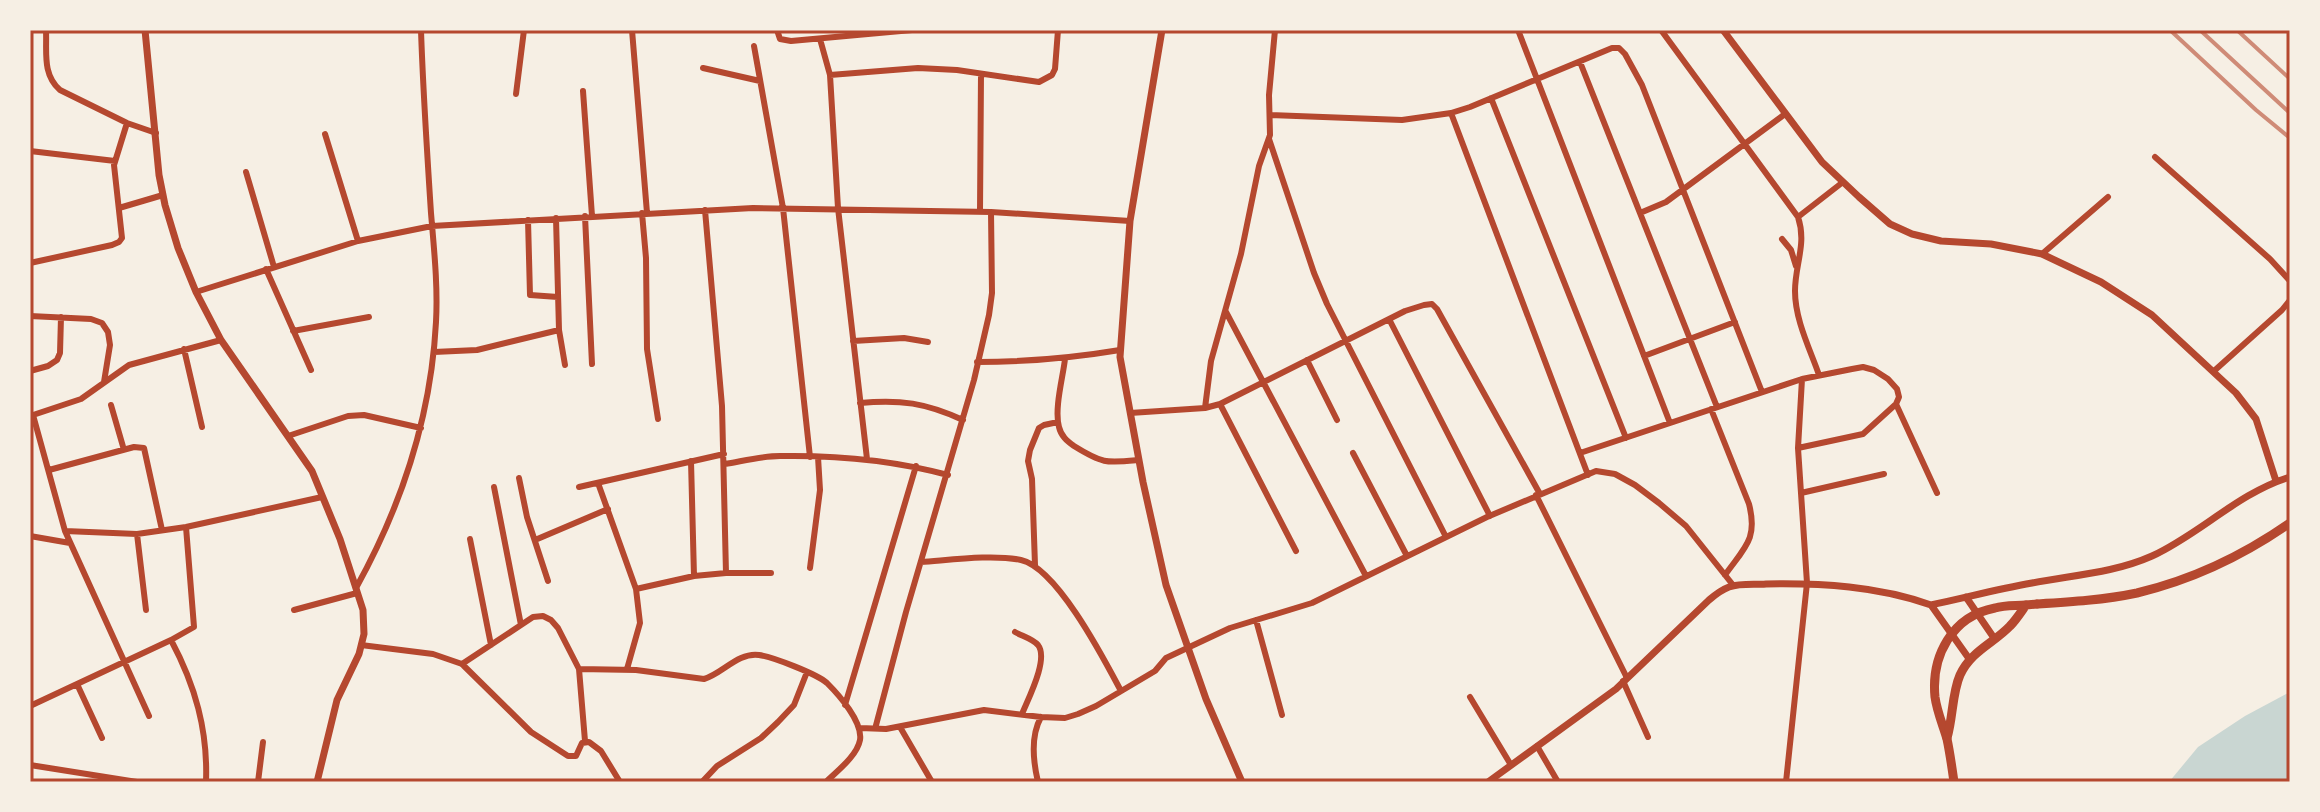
<svg xmlns="http://www.w3.org/2000/svg" width="2320" height="812" font-family="'Exo 2',sans-serif">
<style>
.water{fill:#c9d6d2}
.lines{fill:none;stroke-linecap:round;stroke-linejoin:round}
.minor{stroke:#b5482f;stroke-width:6}
.tertiary{stroke:#b5482f;stroke-width:7}
.primary{stroke:#b5482f;stroke-width:9}
.trunk{stroke:#b5482f;stroke-width:9}
.rail{stroke:#cf8b77;stroke-width:4}
.neatline{fill:none;stroke:#b5482f;stroke-width:3}
</style>
<rect width="100%" height="100%" fill="#f6efe4"/>
<!-- water -->
<path class="water" d="M 2290,692 L 2290,782 L 2169,782 L 2198,747 L 2245,716 Z"/>
<g class="lines">
<!-- minor -->
<path class="minor" d="M 46,30 C 47,52 42,74 60,90 L 127,123 L 156,133
M 632,30 L 647,213
M 777,30 L 780,39 L 791,41 L 912,30
M 1518,30 L 1670,423
M 1661,30 L 1798,217 C 1807,244 1795,264 1795,291 C 1795,320 1810,349 1819,375
M 820,39 L 830,75 L 838,208 L 867,459
M 754,46 L 783,208 L 810,457
M 1580,62 L 1717,407
M 703,68 L 760,81
M 830,75 L 918,68 L 957,70 L 1039,82 L 1052,75 L 1055,69 L 1058,30
M 583,91 L 592,216
M 516,94 L 524,30
M 1491,98 L 1626,438
M 1451,113 L 1588,475
M 1270,115 L 1402,120 L 1451,113 L 1470,107 L 1612,48 L 1619,48 L 1625,54 L 1642,85 L 1762,392
M 325,134 L 358,241
M 1269,139 L 1314,273 L 1327,304 L 1446,537
M 30,151 L 115,161
M 2155,157 L 2270,259 L 2290,281
M 246,172 L 274,267
M 119,208 L 163,195
M 705,210 L 722,406 L 726,573
M 980,211 L 981,74
M 642,213 L 646,258 L 647,349 L 658,419
M 1640,213 L 1666,202 L 1785,114
M 585,216 L 592,364
M 1798,217 L 1843,182
M 556,218 L 559,330 L 565,365
M 528,220 L 530,295 L 558,297
M 1782,239 L 1791,250 L 1796,266
M 2042,254 L 2108,197
M 30,263 L 112,245 L 119,242 L 122,238 L 114,165 L 127,123
M 266,269 L 311,370
M 196,292 L 358,241 L 432,226 L 753,208 L 991,212 L 1130,221
M 1226,312 L 1366,576
M 30,316 L 91,319 L 102,323 L 108,332 L 110,345 L 104,382
M 1389,319 L 1490,516
M 293,331 L 369,317
M 853,341 L 904,338 L 928,342
M 184,349 L 202,427
M 434,352 L 477,350 L 559,330
M 1644,356 L 1735,322
M 1065,359 C 1063,377 1054,409 1059,427 C 1061,436 1067,441 1074,446 C 1103,464 1106,463 1139,460
M 1307,360 L 1337,420
M 977,362 C 1026,362 1072,358 1120,350
M 30,371 L 48,366 L 57,360 L 60,353 L 61,317
M 2214,371 L 2282,310 L 2290,300
M 860,403 C 900,399 926,403 963,420
M 1220,404 L 1405,311 L 1424,305 L 1432,304 L 1437,309 L 1540,494
M 1896,404 L 1937,493
M 111,405 L 124,450
M 1205,408 L 1220,404 L 1296,551
M 1711,409 L 1749,504 C 1758,539 1745,547 1725,575
M 1130,413 L 1205,408 L 1211,361 L 1241,254 L 1259,166 L 1270,135 L 1269,95 L 1275,30
M 33,415 L 65,531 L 149,716
M 30,416 L 81,399 L 129,365 L 221,340
M 288,436 L 348,416 L 364,415 L 421,428
M 1353,453 L 1407,556
M 1580,453 L 1802,379 L 1852,369 L 1863,367 L 1874,370 L 1888,379 L 1897,389 L 1899,397 L 1896,404 L 1863,434 L 1798,448
M 691,461 L 694,576
M 725,464 C 743,461 762,456 780,456 C 837,455 893,460 948,475
M 49,470 L 134,447 L 144,448 L 162,530
M 519,478 L 527,517 L 548,581
M 598,483 L 636,589 L 640,623 L 627,669
M 494,487 L 521,625
M 579,487 L 724,454
M 1801,493 L 1884,474
M 1536,495 L 1627,678
M 65,531 L 137,534 L 186,527 L 322,497
M 137,534 L 146,610
M 30,536 L 70,543
M 470,539 L 491,645
M 535,540 L 608,509
M 921,562 C 950,560 993,554 1021,560 C 1057,568 1104,659 1121,691
M 1035,565 L 1032,479 L 1028,461 L 1030,450 L 1039,428 L 1044,425 L 1058,422
M 810,568 L 820,490 L 818,457
M 356,588 C 402,505 431,418 436,322 C 438,286 434,249 431,213 C 427,152 423,91 421,30
M 636,589 L 694,576 L 726,573 L 771,573
M 294,610 L 357,593
M 1256,620 L 1282,715
M 1015,632 C 1022,636 1033,639 1038,645 C 1049,659 1028,699 1022,714
M 171,640 C 195,685 208,730 206,782
M 361,645 L 433,654 L 462,664 L 531,732 L 568,756 L 576,756 L 582,743 L 589,742 L 601,751 L 620,782
M 462,664 L 533,617 L 543,616 L 551,620 L 558,628 L 579,669 L 585,741
M 579,669 L 636,670 L 704,679 C 722,674 738,652 759,655 C 773,657 817,674 827,683 C 839,695 863,722 860,740 C 857,756 837,771 826,782
M 1623,681 L 1648,737
M 77,684 L 102,738
M 1470,697 L 1511,765
M 845,705 L 916,466
M 30,706 L 171,640 L 194,627 L 186,527
M 900,727 L 932,782
M 860,728 L 886,729 L 984,710 L 1041,717 L 1065,718 L 1078,714 L 1096,706 L 1155,671 L 1166,658 L 1230,628 L 1312,603 L 1487,517 L 1596,471 L 1615,474 L 1635,485 L 1659,503 L 1686,526 L 1733,585
M 875,729 L 906,612 L 974,380 L 989,315 L 992,293 L 991,212
M 1537,746 L 1558,782
M 30,765 L 137,782
M 258,782 L 263,742
M 702,782 L 717,766 L 761,738 L 778,722 L 794,705 L 807,672
M 1038,782 C 1033,761 1030,737 1041,717
M 1786,782 L 1807,583 L 1798,448 L 1802,379"/>
<!-- tertiary -->
<path class="tertiary" d="M 145,30 L 159,175 L 165,205 L 178,248 L 196,292 L 221,340 L 312,471 L 340,539 L 363,610 L 364,634 L 359,654 L 337,700 L 317,782
M 1162,30 L 1130,221 L 1120,357 L 1143,482 L 1166,585 L 1206,699 L 1242,782
M 1723,30 L 1822,162 L 1859,197 L 1890,224 L 1912,234 L 1941,241 L 1991,244 L 2042,254 L 2101,282 L 2152,315 L 2236,393 L 2256,419 L 2276,481
M 1966,597 L 1994,638
M 1931,605 C 1964,598 1998,589 2032,583 C 2073,575 2114,573 2152,556 C 2200,534 2238,493 2290,477
M 1488,782 L 1616,689 L 1709,600 C 1716,594 1721,590 1729,587 C 1741,583 1754,585 1766,584 C 1821,583 1878,586 1931,605 L 1970,660"/>
<!-- primary -->
<path class="primary" d="M 2037,604 C 2070,602 2104,600 2137,593 C 2192,580 2244,555 2290,523
M 1954,782 C 1952,768 1950,753 1947,739 C 1943,725 1937,712 1935,697 C 1931,656 1952,616 1995,608 C 2005,605 2016,606 2026,605"/>
<!-- trunk -->
<path class="trunk" d="M 1947,738 C 1953,718 1952,693 1960,675 C 1971,651 1994,643 2010,626 C 2016,620 2021,612 2026,605 L 2037,604"/>
<!-- rail -->
<path class="rail" d="M 2170,30 L 2256,110 L 2290,138
M 2200,30 L 2290,113
M 2237,30 L 2290,79"/>
</g>
<!-- border -->
<rect width="2320" height="812" fill="none" stroke="#f6efe4" stroke-width="64"/>
<rect x="32" y="32" width="2256" height="748" class="neatline"/>
</svg>
